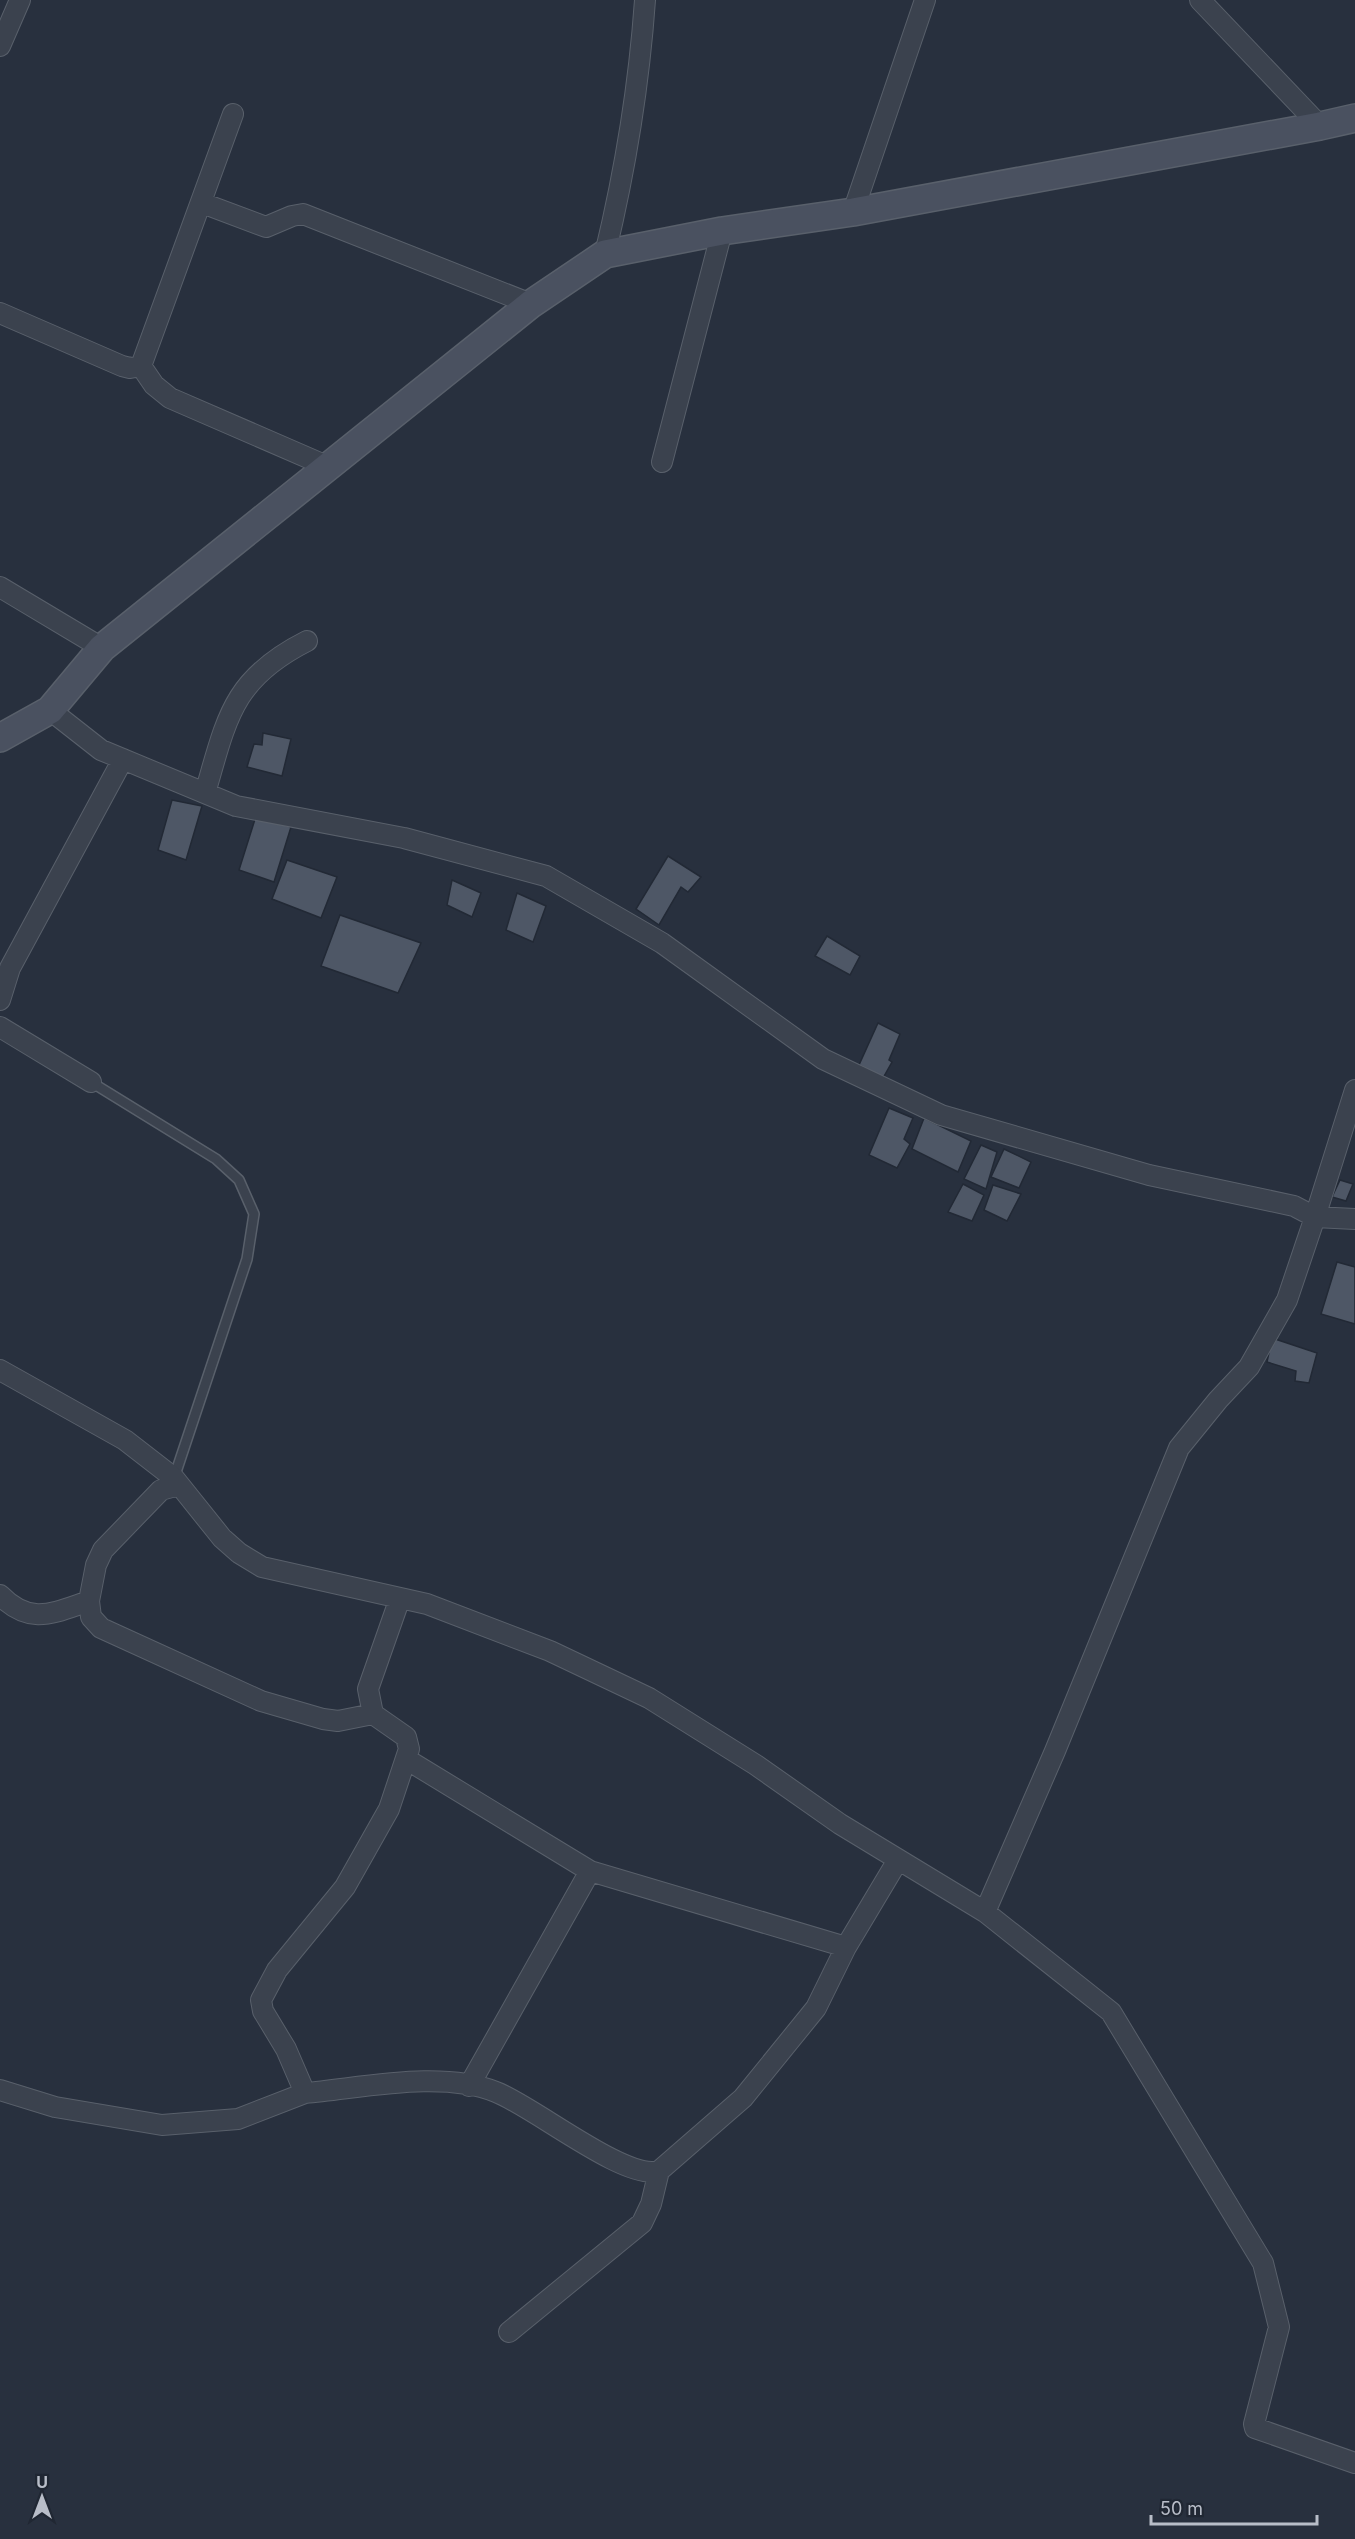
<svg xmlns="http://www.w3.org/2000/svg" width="1355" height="2539" font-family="Inter,sans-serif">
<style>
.building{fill:#4e5766;stroke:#222935;stroke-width:1.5}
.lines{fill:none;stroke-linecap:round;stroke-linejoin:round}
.lane-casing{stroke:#59606b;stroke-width:12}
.street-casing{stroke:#59606b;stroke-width:22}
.secondary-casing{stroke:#59606b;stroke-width:30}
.lane{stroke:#3b424e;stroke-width:9}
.street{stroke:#3b424e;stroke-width:20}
.secondary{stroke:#4a5160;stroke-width:27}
</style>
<rect width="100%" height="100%" fill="#28303e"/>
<!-- building -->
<path class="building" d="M 263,733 L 291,739 L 282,776 L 247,767 L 254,744 L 262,745 Z
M 172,800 L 202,806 L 186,860 L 158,850 Z
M 256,816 L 291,827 L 274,882 L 239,870 Z
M 668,856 L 701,877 L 688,892 L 681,887 L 659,925 L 636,909 Z
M 287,860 L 337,877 L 321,918 L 272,899 Z
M 452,880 L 481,893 L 472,917 L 447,905 Z
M 517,893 L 546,906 L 533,942 L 506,930 Z
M 340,915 L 421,943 L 398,993 L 321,966 Z
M 827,936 L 860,956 L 850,975 L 815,956 Z
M 878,1023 L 900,1034 L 889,1060 L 892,1062 L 883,1078 L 859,1065 Z
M 889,1108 L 913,1118 L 904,1139 L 910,1144 L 897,1168 L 869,1155 Z
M 924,1118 L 971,1141 L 958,1172 L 912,1149 Z
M 981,1145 L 997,1152 L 986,1189 L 964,1179 Z
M 1004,1149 L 1031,1162 L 1019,1188 L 991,1177 Z
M 1340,1180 L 1353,1184 L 1346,1201 L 1332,1197 Z
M 963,1184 L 984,1195 L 972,1221 L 948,1212 Z
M 993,1185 L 1021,1194 L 1007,1221 L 984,1210 Z
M 1337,1262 L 1355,1267 L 1355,1324 L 1321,1314 Z
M 1272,1338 L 1317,1353 L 1309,1383 L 1295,1381 L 1296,1371 L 1267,1362 Z"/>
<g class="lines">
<defs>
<path id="lane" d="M 91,1082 L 216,1159 L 239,1180 L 254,1214 L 247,1259 L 174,1478"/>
<path id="street" d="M 1200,0 L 1320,126
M 0,46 L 20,0
M 202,203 L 266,227 L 292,216 L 303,214 L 531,304
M 853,212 L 925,0
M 605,254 C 625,171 639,86 645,0
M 0,313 L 122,366 L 130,368 L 141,366 L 233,114
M 141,366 L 154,385 L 170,398 L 329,467
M 662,462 L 722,231
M 0,587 L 102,648
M 205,793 C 227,718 232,679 307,641
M 0,1000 L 10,968 L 123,759
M 0,1027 L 91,1082
M 1355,1090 L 1315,1217 L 1355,1219
M 0,1370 L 125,1440 L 174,1478 L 222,1538 L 239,1553 L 262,1567 L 427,1604 L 550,1651 L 649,1698 L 756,1765 L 840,1824 L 985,1912 L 1055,1751 L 1179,1448 L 1218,1400 L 1249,1367 L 1287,1300 L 1315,1217 L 1294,1206 L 1149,1175 L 941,1115 L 823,1059 L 662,943 L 546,876 L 404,838 L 236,806 L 101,750 L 50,710
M 179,1485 L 161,1490 L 103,1550 L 96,1565 L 89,1601 L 91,1617 L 101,1628 L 261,1701 L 323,1719 L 338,1721 L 373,1714
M 0,1595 C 30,1626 53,1613 89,1601
M 400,1598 L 368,1689 L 373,1714 L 406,1737 L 409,1749 L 389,1809 L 345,1887 L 277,1970 L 261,2000 L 263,2011 L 286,2049 L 305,2093 C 363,2088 441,2070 496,2092 C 533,2106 625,2181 659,2171 L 743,2098 L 816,2008 L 846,1947 L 898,1860
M 406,1759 L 590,1871 L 846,1947
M 985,1912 L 1111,2012 L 1263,2263 L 1279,2327 L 1254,2424 L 1255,2428 L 1355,2463
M 469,2086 L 590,1871
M 0,2090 L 55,2107 L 162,2125 L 238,2119 L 305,2093
M 509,2332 L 642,2223 L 651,2204 L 659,2171"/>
<path id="secondary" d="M 0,738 L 50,710 L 102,648 L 531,304 L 605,254 L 722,231 L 853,212 L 1320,126 L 1355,118"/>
</defs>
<!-- lane casing -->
<use href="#lane" class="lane-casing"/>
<!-- street casing -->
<use href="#street" class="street-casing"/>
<!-- secondary casing -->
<use href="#secondary" class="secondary-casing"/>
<!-- lane -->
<use href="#lane" class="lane"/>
<!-- street -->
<use href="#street" class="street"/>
<!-- secondary -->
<use href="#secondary" class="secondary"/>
</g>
<!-- north arrow -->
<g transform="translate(42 2497)" stroke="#202733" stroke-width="4.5" paint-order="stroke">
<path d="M0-4.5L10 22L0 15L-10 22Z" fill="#b8bdc8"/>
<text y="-9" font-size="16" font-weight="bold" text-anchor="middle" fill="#b8bdc8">U</text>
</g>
<!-- scale -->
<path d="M1151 2515v9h166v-9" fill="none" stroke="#b8bdc8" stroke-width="3"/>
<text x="1160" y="2515" font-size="18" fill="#b8bdc8" stroke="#202733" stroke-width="4.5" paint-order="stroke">50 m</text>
</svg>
